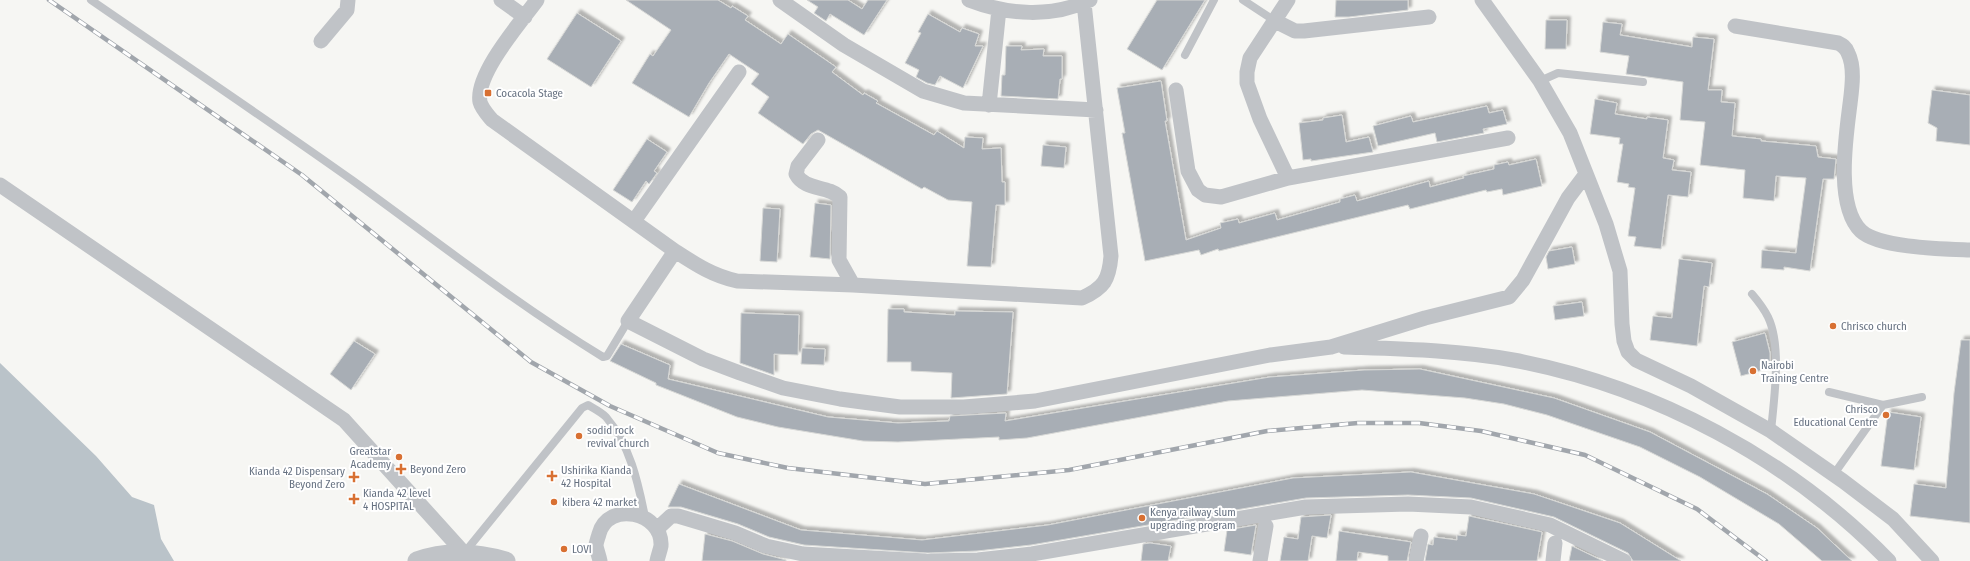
<svg xmlns="http://www.w3.org/2000/svg" width="1970" height="561" font-family="'Fira Sans Condensed',sans-serif">
<style>
.water{fill:#bac3c9}
.building{fill:#a8aeb5;stroke:#d7d8d6;filter:url(#shadow)}
.lines{fill:none;stroke-linecap:round;stroke-linejoin:round}
.service{stroke:#c0c3c7;stroke-width:8}
.minor{stroke:#c0c3c7;stroke-width:15}
.tertiary{stroke:#c0c3c7;stroke-width:19}
.rail-casing{stroke:#a1a6ac;stroke-width:4.5}
.rail{stroke:#fff;stroke-width:3;stroke-dasharray:9;stroke-linecap:butt}
.poi-dot{fill:#d87032;stroke:#fff;stroke-width:1.5}
.labels{text-anchor:middle;dominant-baseline:central;stroke-width:4;stroke-linejoin:round;paint-order:stroke}
.poi-label{font-size:11px;fill:#677282;stroke:#fff;text-anchor:start}
</style>
<defs>
<filter id="shadow"><feDropShadow dx="3.5" dy="-3.5" stdDeviation="1" flood-color="#0004"/></filter>
</defs>
<rect width="100%" height="100%" fill="#f6f6f3"/>
<!-- water -->
<path class="water" d="M 0,363 L 96,456 L 132,497 L 154,505 L 161,539 L 174,561 L 0,561 Z"/>
<!-- building -->
<path class="building" d="M 626,0 L 718,0 L 731,8 L 732,6 L 748,16 L 745,20 L 781,44 L 788,34 L 836,67 L 832,72 L 863,95 L 864,93 L 878,101 L 876,103 L 934,135 L 937,131 L 964,148 L 965,137 L 983,138 L 982,149 L 1001,148 L 1002,182 L 1005,182 L 1005,205 L 996,205 L 991,267 L 967,266 L 972,202 L 948,200 L 924,187 L 922,189 L 818,130 L 811,134 L 803,144 L 758,113 L 769,97 L 751,84 L 759,74 L 729,54 L 709,83 L 689,117 L 632,83 L 650,54 L 653,56 L 671,30 Z
M 807,0 L 848,0 L 862,9 L 868,0 L 887,0 L 864,35 L 830,14 L 826,21 L 814,13 L 818,7 Z
M 1157,0 L 1205,0 L 1162,70 L 1127,49 Z
M 1336,0 L 1408,0 L 1408,10 L 1349,17 L 1335,17 Z
M 577,13 L 621,41 L 591,87 L 547,59 Z
M 928,14 L 960,32 L 962,28 L 979,34 L 975,46 L 983,46 L 963,88 L 940,76 L 935,85 L 927,83 L 916,77 L 919,70 L 905,63 L 921,33 L 918,32 Z
M 1546,20 L 1567,20 L 1566,49 L 1545,49 Z
M 1603,22 L 1622,24 L 1620,35 L 1692,47 L 1693,37 L 1714,39 L 1708,90 L 1722,90 L 1721,102 L 1735,103 L 1732,136 L 1761,139 L 1761,141 L 1816,146 L 1818,157 L 1836,159 L 1834,179 L 1823,179 L 1810,271 L 1784,267 L 1784,270 L 1761,268 L 1762,250 L 1796,253 L 1806,178 L 1776,176 L 1774,201 L 1743,198 L 1745,170 L 1700,165 L 1705,122 L 1680,120 L 1683,82 L 1626,74 L 1629,56 L 1600,52 Z
M 1006,46 L 1022,46 L 1021,50 L 1044,49 L 1043,56 L 1062,56 L 1062,79 L 1060,79 L 1058,99 L 1001,96 L 1002,75 L 1005,75 Z
M 1161,81 L 1167,121 L 1165,121 L 1186,240 L 1221,228 L 1220,223 L 1238,219 L 1239,223 L 1275,213 L 1277,220 L 1340,202 L 1340,199 L 1355,195 L 1357,201 L 1429,181 L 1430,187 L 1464,178 L 1463,176 L 1494,169 L 1494,165 L 1508,162 L 1509,165 L 1536,159 L 1542,186 L 1503,195 L 1502,189 L 1487,192 L 1486,190 L 1410,209 L 1408,205 L 1219,251 L 1218,249 L 1201,255 L 1199,250 L 1145,261 L 1122,133 L 1125,133 L 1117,88 Z
M 1932,90 L 1970,95 L 1970,145 L 1936,141 L 1937,128 L 1928,123 Z
M 1595,99 L 1617,103 L 1615,114 L 1647,119 L 1647,117 L 1668,120 L 1663,158 L 1674,160 L 1672,170 L 1691,172 L 1688,197 L 1668,195 L 1661,249 L 1634,246 L 1636,237 L 1628,236 L 1635,188 L 1628,187 L 1629,184 L 1617,182 L 1623,144 L 1619,144 L 1620,138 L 1590,134 Z
M 1487,106 L 1489,113 L 1503,110 L 1507,124 L 1483,129 L 1484,133 L 1437,142 L 1435,133 L 1378,146 L 1373,126 L 1411,116 L 1413,122 Z
M 1342,115 L 1346,142 L 1369,137 L 1373,152 L 1311,161 L 1311,159 L 1303,160 L 1299,123 L 1323,120 L 1323,118 Z
M 647,139 L 667,152 L 654,171 L 657,173 L 649,184 L 646,181 L 632,202 L 613,190 Z
M 1043,145 L 1066,147 L 1064,168 L 1041,166 Z
M 815,203 L 831,205 L 830,259 L 810,257 Z
M 763,208 L 780,209 L 777,262 L 760,261 Z
M 1572,247 L 1575,264 L 1548,269 L 1546,257 L 1549,251 Z
M 1679,259 L 1712,263 L 1709,287 L 1704,286 L 1697,346 L 1650,340 L 1653,316 L 1672,318 Z
M 1582,302 L 1584,316 L 1555,320 L 1553,306 Z
M 888,309 L 904,309 L 904,312 L 955,315 L 955,311 L 1013,312 L 1007,394 L 951,398 L 952,373 L 911,371 L 911,362 L 887,362 Z
M 741,313 L 799,315 L 798,355 L 774,354 L 774,375 L 740,363 Z
M 1765,333 L 1770,353 L 1770,368 L 1741,376 L 1732,342 Z
M 1961,340 L 1970,340 L 1970,523 L 1910,516 L 1914,484 L 1946,488 L 1954,393 Z
M 354,341 L 375,354 L 351,390 L 330,374 Z
M 621,344 L 670,365 L 668,379 L 828,417 L 898,423 L 949,421 L 950,416 L 1006,413 L 1005,421 L 1270,377 L 1364,370 L 1420,369 L 1554,398 L 1650,432 L 1767,494 L 1817,528 L 1852,561 L 1822,561 L 1779,524 L 1700,477 L 1640,447 L 1547,415 L 1504,404 L 1465,398 L 1362,390 L 1228,401 L 1027,438 L 999,440 L 999,437 L 898,442 L 863,441 L 778,427 L 737,417 L 656,385 L 656,383 L 610,361 Z
M 802,348 L 825,349 L 824,365 L 801,364 Z
M 1888,412 L 1921,417 L 1914,470 L 1881,466 Z
M 1411,472 L 1534,494 L 1620,523 L 1681,561 L 1633,561 L 1628,553 L 1554,517 L 1471,498 L 1408,495 L 1306,498 L 1031,545 L 977,551 L 928,553 L 804,545 L 769,537 L 738,524 L 681,507 L 668,507 L 679,484 L 801,530 L 922,540 L 1048,525 L 1293,478 Z
M 1331,515 L 1327,538 L 1312,536 L 1308,561 L 1280,561 L 1284,537 L 1298,539 L 1301,517 Z
M 1469,516 L 1542,532 L 1537,561 L 1425,561 L 1428,544 L 1433,545 L 1434,537 L 1457,540 L 1457,535 L 1466,536 Z
M 1256,525 L 1251,555 L 1224,551 L 1227,530 Z
M 1339,531 L 1411,542 L 1407,561 L 1388,561 L 1388,556 L 1358,552 L 1357,561 L 1336,561 Z
M 705,534 L 732,541 L 763,554 L 786,560 L 786,561 L 702,561 Z
M 1150,543 L 1171,546 L 1168,561 L 1141,561 L 1143,544 Z
M 1572,546 L 1603,561 L 1569,561 Z"/>
<g class="lines">
<!-- service -->
<path class="service" d="M 91,0 C 178,60 266,119 352,180 C 435,240 515,303 603,357 L 607,356 L 628,321
M 1243,0 L 1275,21
M 1185,55 L 1214,0
M 1540,81 L 1558,73 L 1643,82
M 1752,294 C 1758,301 1764,309 1768,317 C 1782,346 1774,399 1771,431
M 1829,392 L 1883,405 L 1834,474
M 1883,405 L 1922,397
M 465,552 L 582,408 L 588,405 C 593,408 601,412 606,417 C 630,445 638,482 645,517"/>
<!-- minor -->
<path class="minor" d="M 501,0 L 525,17
M 537,0 C 521,22 475,74 480,102 C 482,109 487,114 492,120 L 675,251 C 695,264 713,276 737,281 L 853,285 L 1082,298 C 1104,288 1109,280 1111,256 L 1084,3
M 780,0 L 844,45 L 923,91 L 964,103 L 1096,110
M 969,0 C 1008,15 1052,18 1090,0
M 1482,0 L 1540,81 L 1570,133 L 1606,224 L 1620,271 L 1622,324 L 1624,341 L 1628,352 L 1636,360 L 1691,386 L 1771,431 L 1843,481 L 1893,519 L 1932,561
M 1275,21 L 1295,31 L 1304,31 L 1429,17
M 1735,26 L 1838,43 C 1842,45 1846,47 1848,53 C 1855,67 1852,88 1850,104 C 1846,136 1835,206 1861,231 C 1879,248 1945,249 1970,250
M 321,41 L 347,10 L 348,0
M 1176,90 L 1188,171 L 1198,190 L 1205,195 L 1221,197 L 1288,178 L 1508,138
M 989,105 L 999,9
M 818,140 L 798,166 L 796,174 C 805,191 827,185 840,197 L 839,260 L 853,285
M 1288,178 L 1260,119 L 1247,83 L 1247,72 L 1250,58 L 1288,0
M 0,185 L 344,420 L 464,553
M 634,221 L 739,72
M 675,251 L 628,321 L 703,359 L 740,373 L 783,388 L 840,399 L 900,407 L 964,407 L 1035,401 L 1270,355 L 1331,347 L 1425,318 L 1509,297 L 1523,280 L 1568,198 L 1586,174
M 1344,347 C 1400,349 1457,350 1513,360 C 1653,386 1790,459 1889,561
M 657,529 L 671,516 L 678,516 L 735,533 L 766,546 L 803,554 L 925,561
M 600,561 C 599,556 597,551 596,546 C 596,542 598,538 599,534 C 608,500 663,512 661,546 C 660,551 658,556 657,561
M 931,561 L 978,560 L 1032,554 L 1306,507 L 1408,504 L 1471,507 L 1550,525 L 1624,561
M 1260,561 L 1266,526
M 1416,561 L 1421,536
M 1553,561 L 1555,543"/>
<!-- tertiary -->
<path class="tertiary" d="M 417,561 C 446,550 475,552 506,561"/>
<defs>
<path id="rail" d="M 49,0 L 302,175 L 531,362 L 610,406 L 718,453 L 788,468 L 925,484 L 1069,470 L 1267,431 L 1358,423 L 1419,423 L 1481,431 L 1585,455 L 1697,509 L 1766,561"/>
</defs>
<!-- rail casing -->
<use href="#rail" class="rail-casing"/>
<!-- rail -->
<use href="#rail" class="rail"/>
</g>
<!-- markers -->
<g class="poi-dot">
<rect x="484" y="89" width="8" height="8" rx="2"/>
<circle cx="1833" cy="326" r="4"/>
<circle cx="1753" cy="371" r="4"/>
<circle cx="1886" cy="415" r="4"/>
<circle cx="579" cy="436" r="4"/>
<circle cx="399" cy="457" r="4"/>
<path d="M399 463h4v4h4v4h-4v4h-4v-4h-4v-4h4z"/>
<path d="M550 470h4v4h4v4h-4v4h-4v-4h-4v-4h4z"/>
<path d="M352 471h4v4h4v4h-4v4h-4v-4h-4v-4h4z"/>
<path d="M352 493h4v4h4v4h-4v4h-4v-4h-4v-4h4z"/>
<circle cx="554" cy="502" r="4"/>
<circle cx="1142" cy="518" r="4"/>
<circle cx="564" cy="549" r="4"/>
</g>
<g class="labels">
<!-- poi labels -->
<g class="poi-label">
<text x="496" y="93">Cocacola Stage</text>
<text x="1841" y="326">Chrisco church</text>
<text x="1761" y="365">Nairobi<tspan x="1761" dy="13">Training Centre</tspan></text>
<text x="1878" y="409" text-anchor="end">Chrisco<tspan x="1878" dy="13">Educational Centre</tspan></text>
<text x="587" y="430">sodid rock<tspan x="587" dy="13">revival church</tspan></text>
<text x="391" y="451" text-anchor="end">Greatstar<tspan x="391" dy="13">Academy</tspan></text>
<text x="410" y="469">Beyond Zero</text>
<text x="561" y="470">Ushirika Kianda<tspan x="561" dy="13">42 Hospital</tspan></text>
<text x="345" y="471" text-anchor="end">Kianda 42 Dispensary<tspan x="345" dy="13">Beyond Zero</tspan></text>
<text x="363" y="493">Kianda 42 level<tspan x="363" dy="13">4 HOSPITAL</tspan></text>
<text x="562" y="502">kibera 42 market</text>
<text x="1150" y="512">Kenya railway slum<tspan x="1150" dy="13">upgrading program</tspan></text>
<text x="572" y="549">LOVI</text>
</g>
</g>
</svg>
